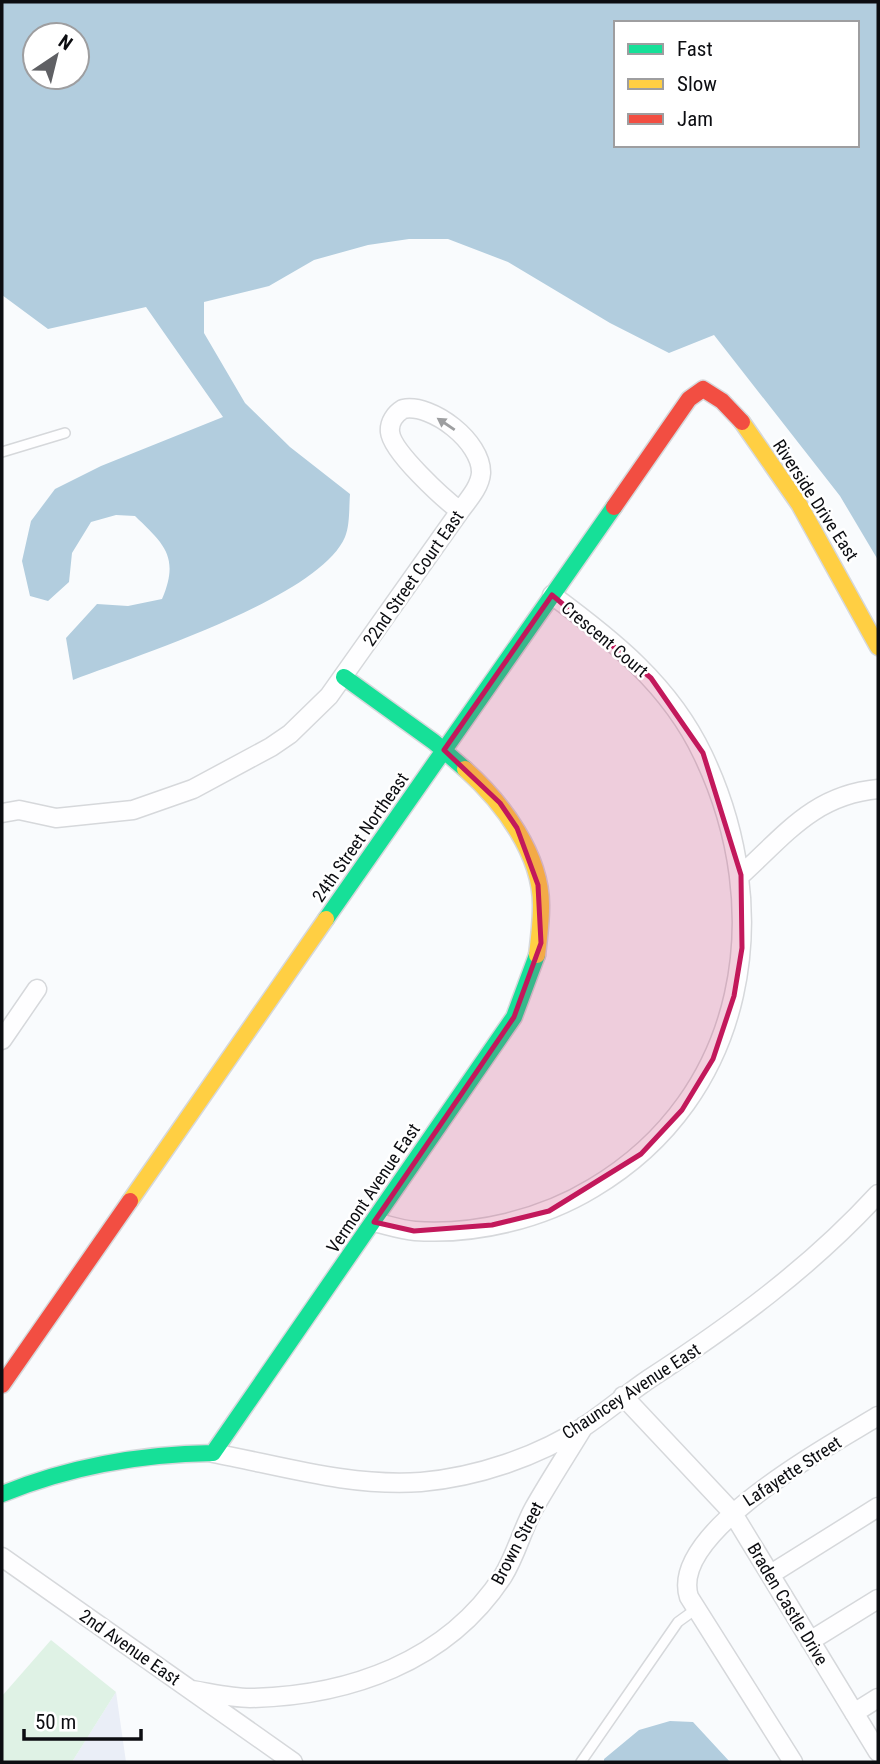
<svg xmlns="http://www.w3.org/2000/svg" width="880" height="1764" font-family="'Roboto Condensed',sans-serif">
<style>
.built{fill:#eaeef7}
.green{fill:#dff2e5}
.water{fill:#b2cdde;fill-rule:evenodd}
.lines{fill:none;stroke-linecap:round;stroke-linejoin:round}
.lane-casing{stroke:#d6d8db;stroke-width:12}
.street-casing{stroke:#d6d8db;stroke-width:21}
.fast-casing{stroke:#d6d8db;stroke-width:19}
.slow-casing{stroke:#d6d8db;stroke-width:19}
.jam-casing{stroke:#d6d8db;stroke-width:19}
.lane{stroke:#fefeff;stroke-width:9}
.street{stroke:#fefeff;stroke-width:18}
.fast{stroke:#16e098;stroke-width:16}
.slow{stroke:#ffcf43;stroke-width:16}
.jam{stroke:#f24e42;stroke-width:16}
.oneway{fill:#9d9ea0}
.marked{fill:#c2185b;fill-opacity:0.2;stroke:#c2185b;stroke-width:5;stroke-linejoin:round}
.labels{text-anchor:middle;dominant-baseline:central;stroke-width:5;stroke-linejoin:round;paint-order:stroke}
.street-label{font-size:18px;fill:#0c0d11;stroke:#fff}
</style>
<rect width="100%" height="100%" fill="#f9fbfd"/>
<!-- built -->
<path class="built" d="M 116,1692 L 126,1762 L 72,1762 Z"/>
<!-- green -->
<path class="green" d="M 51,1640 L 116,1692 L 72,1762 L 2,1762 L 2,1696 Z"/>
<!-- water -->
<path class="water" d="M 2,2 L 878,2 L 878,560 L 840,496 L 714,335 L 669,353 L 610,323 L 508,262 L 448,239 L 409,239 L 368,245 L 314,260 L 269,286 L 204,302 L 204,333 L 245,403 L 290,447 L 350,494 C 349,507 350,525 345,537 C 319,598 136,656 73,680 L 66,638 L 97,604 L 128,606 L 162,599 C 180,557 164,544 135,516 L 116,515 L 91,522 L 72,553 L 69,582 L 48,601 L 30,596 L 22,561 L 31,521 L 55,489 L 101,466 L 223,417 L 146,307 L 48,329 L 2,295 ZM 616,23 L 857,23 L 857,145 L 616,145 ZM 35,35 L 77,35 L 77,77 L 35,77 Z
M 670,1721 L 693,1722 L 730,1762 L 604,1762 L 604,1759 L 639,1730 Z"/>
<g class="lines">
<defs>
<path id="lane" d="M 2,452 L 65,433
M 581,1762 L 678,1622 L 696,1609"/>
<path id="street" d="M 2,813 L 19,810 L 56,818 L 133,810 L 193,789 L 271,747 L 290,734 L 329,696 L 460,511 C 468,500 480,487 481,473 C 482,442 432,403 403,409 C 395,414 389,422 390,432 C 392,452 444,499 460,511
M 741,875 C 786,834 814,795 878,789
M 2,1040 L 37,989
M 374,1222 C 387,1225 402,1230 415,1231 C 476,1235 542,1219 593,1188 C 748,1096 777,910 703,755 C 670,685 613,640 552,595
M 623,1396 L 732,1512 L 878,1752
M 213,1453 C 282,1466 350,1487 421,1482 C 477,1477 537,1457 585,1426 C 607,1411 627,1394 649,1379 C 733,1324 810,1268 878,1194
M 2,1557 L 293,1762
M 771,1574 L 878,1507
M 810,1641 L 878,1599
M 192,1690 C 211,1693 231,1698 250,1698 C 349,1696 447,1662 503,1576 C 516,1555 522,1530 534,1508 C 550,1480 567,1454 584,1426
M 854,1713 L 878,1698
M 793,1762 L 689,1597 C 668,1532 833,1444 878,1416"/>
<path id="fast" d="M 344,677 L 434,742 L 465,769
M 326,919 L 614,507
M 2,1494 C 71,1466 139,1454 213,1453 L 514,1017 L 537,955"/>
<path id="slow" d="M 742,422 L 799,504 L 878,647
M 465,769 C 502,802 542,855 541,907 C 541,923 539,939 537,955
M 130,1201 L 326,919"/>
<path id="jam" d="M 614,507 L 689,399 L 703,389 L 722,401 L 742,422
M 2,1385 L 130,1201"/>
</defs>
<!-- lane casing -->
<use href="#lane" class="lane-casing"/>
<!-- street casing -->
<use href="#street" class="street-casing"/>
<!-- fast casing -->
<use href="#fast" class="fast-casing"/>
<!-- slow casing -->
<use href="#slow" class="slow-casing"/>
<!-- jam casing -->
<use href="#jam" class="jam-casing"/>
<!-- lane -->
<use href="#lane" class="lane"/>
<!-- street -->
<use href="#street" class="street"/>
<!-- fast -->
<use href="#fast" class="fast"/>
<!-- slow -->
<use href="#slow" class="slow"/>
<!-- jam -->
<use href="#jam" class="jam"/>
</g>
<!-- one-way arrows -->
<defs><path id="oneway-solid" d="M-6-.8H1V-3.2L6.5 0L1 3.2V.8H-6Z" transform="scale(1.75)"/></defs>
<use class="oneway" href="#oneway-solid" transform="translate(446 424) rotate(-146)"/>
<!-- marked area -->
<path class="marked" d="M 552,595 L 651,678 L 703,753 L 741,875 L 742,948 L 734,996 L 713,1059 L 682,1110 L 641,1154 L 549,1211 L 492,1225 L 414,1231 L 374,1222 L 514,1017 L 541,943 L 538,885 L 517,828 L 500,803 L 444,750 Z"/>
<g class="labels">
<!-- street labels -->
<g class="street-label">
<text transform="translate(816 500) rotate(57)">Riverside Drive East</text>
<text transform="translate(413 578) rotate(-55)">22nd Street Court East</text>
<text transform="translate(605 639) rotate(40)">Crescent Court</text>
<text transform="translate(360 837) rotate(-55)">24th Street Northeast</text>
<text transform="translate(373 1188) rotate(-56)">Vermont Avenue East</text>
<text transform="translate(631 1391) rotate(-33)">Chauncey Avenue East</text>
<text transform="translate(792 1471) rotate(-33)">Lafayette Street</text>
<text transform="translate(517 1543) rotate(-62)">Brown Street</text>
<text transform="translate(788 1604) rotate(59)">Braden Castle Drive</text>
<text transform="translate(130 1647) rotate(35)">2nd Avenue East</text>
</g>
</g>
<!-- border -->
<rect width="880" height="1764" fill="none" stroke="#0c0d11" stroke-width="7"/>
<!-- legend -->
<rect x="614" y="21" width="245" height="126" fill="#ffffff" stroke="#9e9ea0" stroke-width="2"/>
<rect x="628" y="44" width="35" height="10" fill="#16e098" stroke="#9e9ea0" stroke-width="2"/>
<text x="677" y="56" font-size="21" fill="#0c0d11">Fast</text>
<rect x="628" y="79" width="35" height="10" fill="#ffcf43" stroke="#9e9ea0" stroke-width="2"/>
<text x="677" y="91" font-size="21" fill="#0c0d11">Slow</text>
<rect x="628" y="114" width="35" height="10" fill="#f24e42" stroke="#9e9ea0" stroke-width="2"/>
<text x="677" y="126" font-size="21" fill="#0c0d11">Jam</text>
<!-- north arrow -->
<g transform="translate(56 56) rotate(35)"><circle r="33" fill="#ffffff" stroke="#9e9ea0" stroke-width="2"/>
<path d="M0-5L12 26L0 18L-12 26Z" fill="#5f6064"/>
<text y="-10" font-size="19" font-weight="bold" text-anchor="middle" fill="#0c0d11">N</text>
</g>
<!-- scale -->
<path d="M24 1729v10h117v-10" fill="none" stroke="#0c0d11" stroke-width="3.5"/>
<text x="35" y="1729" font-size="21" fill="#0c0d11" stroke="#ffffff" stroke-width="5" paint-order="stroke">50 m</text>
</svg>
